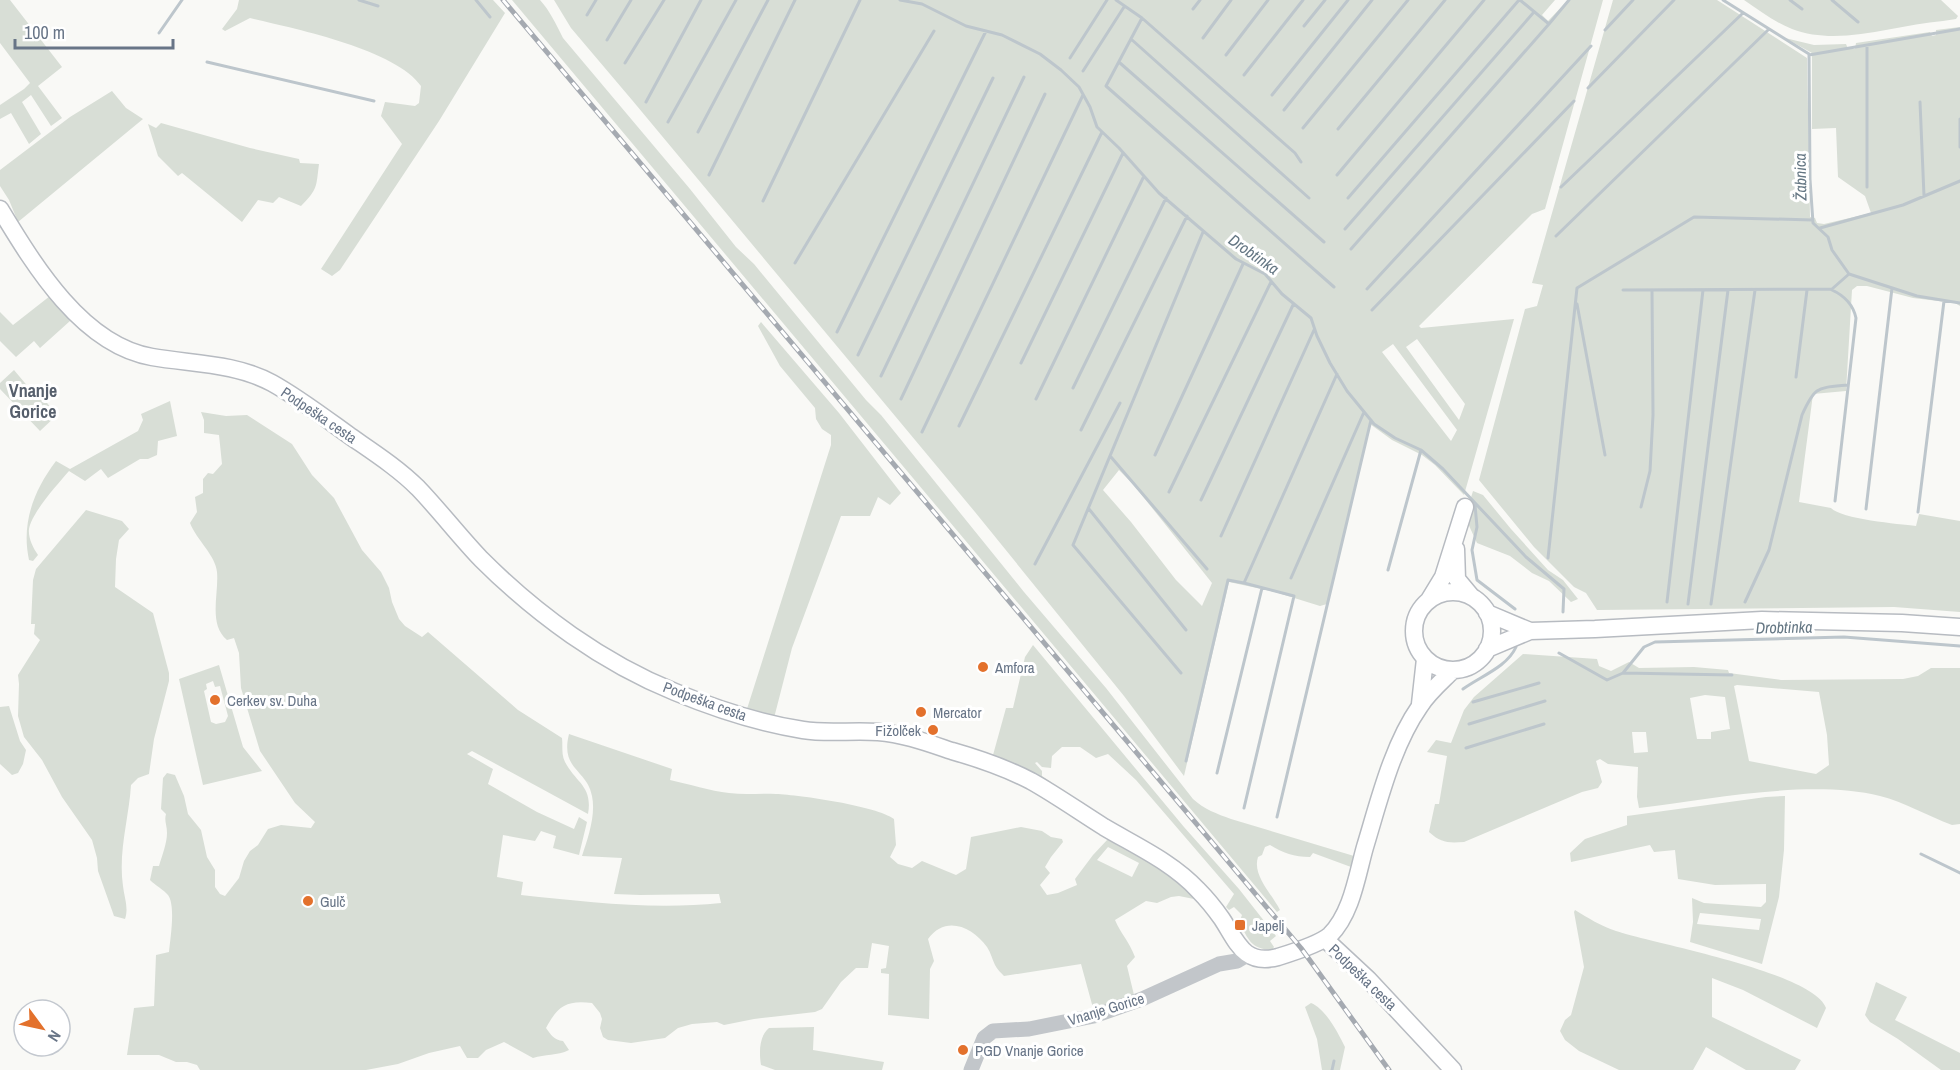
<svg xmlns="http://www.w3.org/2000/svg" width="1960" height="1070" font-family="'Archivo Narrow',sans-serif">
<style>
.green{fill:#d8ded6;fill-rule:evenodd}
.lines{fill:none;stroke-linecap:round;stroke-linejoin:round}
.stream{stroke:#bdc6cc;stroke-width:3}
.secondary-casing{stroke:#b7bbc1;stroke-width:19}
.tertiary{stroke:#c2c6ca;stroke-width:15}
.secondary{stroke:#fff;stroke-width:16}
.rail-casing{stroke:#a5aab1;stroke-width:5}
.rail{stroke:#fff;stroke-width:3;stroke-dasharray:9;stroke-linecap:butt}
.poi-dot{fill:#e3712c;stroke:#fff;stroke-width:2}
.labels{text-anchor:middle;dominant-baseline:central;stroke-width:6;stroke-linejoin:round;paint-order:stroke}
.street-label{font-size:15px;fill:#687587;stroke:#fff}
.poi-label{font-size:15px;fill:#687587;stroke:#fff;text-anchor:start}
.water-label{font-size:16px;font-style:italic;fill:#647683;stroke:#fff}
.quarter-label{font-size:18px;font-weight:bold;fill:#565f6c;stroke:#fff}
</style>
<rect width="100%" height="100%" fill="#f9f9f6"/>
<!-- green -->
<path class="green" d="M 0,0 L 10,0 L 62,67 L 38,86 L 62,118 L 51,126 L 31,95 L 22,102 L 41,134 L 29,144 L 11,113 L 0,119 L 0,105 L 24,89 L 30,83 L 0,43 Z
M 239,0 L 493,0 L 505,13 L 439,121 L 340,270 L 332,276 L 321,269 L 402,144 L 381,116 L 385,102 L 415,106 L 419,103 L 421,86 C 396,49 292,28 250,18 L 225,31 L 222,29 L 237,9 Z
M 512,0 L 540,0 C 550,11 556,24 563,38 L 690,189 L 736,247 L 754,264 L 866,400 L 881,415 L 1024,592 L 1106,688 L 1193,799 C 1204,809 1217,814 1231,819 L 1354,856 L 1351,867 L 1313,853 L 1310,857 C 1294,857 1283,853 1270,845 L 1265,847 L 1262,855 L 1258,857 C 1252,875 1272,894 1280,910 L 1277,912 Z
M 554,0 L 1555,0 L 1542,15 L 1548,21 L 1568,0 L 1603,0 L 1545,209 L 1532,214 L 1419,326 L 1421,328 L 1514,319 L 1464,495 L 1435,465 L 1422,455 L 1392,440 L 1370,424 L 1327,604 L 1320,606 L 1275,592 L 1229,582 L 1184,776 L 1124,696 L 975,512 L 632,100 L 571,28 ZM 1417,339 L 1465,404 L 1459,420 L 1406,347 ZM 1393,344 L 1457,430 L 1451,441 L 1382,352 ZM 1119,470 L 1133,484 L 1212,583 L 1202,606 L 1176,580 L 1131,522 L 1103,490 Z
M 1613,0 L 1717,0 L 1807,58 L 1810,217 L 1815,218 L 1817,223 L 1824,224 L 1871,213 L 1865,196 L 1838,177 L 1836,128 L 1812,129 L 1812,53 L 1785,38 L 1814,45 L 1846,44 L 1848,49 L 1855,49 L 1856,43 L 1930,32 L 1932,36 L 1936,35 L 1936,30 L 1960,27 L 1960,306 L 1955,303 L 1913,298 L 1867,286 L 1857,286 L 1852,290 L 1846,391 L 1813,394 L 1799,502 L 1831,508 C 1841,519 1899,524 1916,526 L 1919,514 L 1960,521 L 1960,612 L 1894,607 L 1597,610 L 1586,593 L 1574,587 L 1534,547 L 1479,480 L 1525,309 L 1537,306 L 1543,285 L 1532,283 Z
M 1744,0 L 1941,0 L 1958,16 L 1956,19 L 1943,21 C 1894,25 1839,47 1792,29 C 1774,22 1759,10 1744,0 Z
M 112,91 L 126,108 L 143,119 L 18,222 L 9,200 L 0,186 L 0,170 L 70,117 Z
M 161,123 L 250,148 L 299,159 L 300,163 L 319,164 C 316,187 318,189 301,206 L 279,197 L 273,203 L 258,200 L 242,222 L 182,173 L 178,176 L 158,156 L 148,124 L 156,128 Z
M 50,296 L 70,321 L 40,348 L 34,341 L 16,357 L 0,341 L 0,312 L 13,325 Z
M 761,322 L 839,413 L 901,493 L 890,505 L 878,497 L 870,516 L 841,516 L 792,648 L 774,718 L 746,712 L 831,445 L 831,435 L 822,429 L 816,419 L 815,408 L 780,366 L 758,326 Z
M 14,370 L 35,395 L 38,392 L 57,415 L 40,431 L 0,389 L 0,383 Z
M 170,401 L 177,436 L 158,441 L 157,455 L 148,459 L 140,459 L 108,478 L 101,469 L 85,481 L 69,471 C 58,484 32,512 29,529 C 28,538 33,548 38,555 L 33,561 L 29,560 C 21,523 34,490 56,461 L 70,469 L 138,431 L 143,420 L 141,414 Z
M 201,412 L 226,416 L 247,415 L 292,444 L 312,475 L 334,498 L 362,550 L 381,572 L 389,588 L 392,602 L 399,619 L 405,626 L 422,637 L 428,632 L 518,710 L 562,738 C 563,746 561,754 565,762 C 576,783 593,786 588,814 L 472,751 L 467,754 L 493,769 L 488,784 L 537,812 L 574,829 L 579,817 L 587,822 L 579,855 L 553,848 L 556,836 L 541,831 L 535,841 L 503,835 L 497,877 L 523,882 L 521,895 C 587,902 654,910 721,903 L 719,894 L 640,895 L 614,894 L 622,858 L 582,856 C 588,838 596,815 592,796 C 587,769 560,770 569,734 L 672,769 L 670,780 C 689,784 710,791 729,793 C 745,795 761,793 776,794 C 800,795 877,806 894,819 L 896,845 L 890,857 L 898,864 L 912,868 L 922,861 L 956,875 L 966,869 L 971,837 L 1021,827 L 1042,831 L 1051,837 L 1062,839 L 1063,842 L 1051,857 L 1045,867 L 1050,873 L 1040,885 L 1047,895 L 1058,893 L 1077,885 L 1075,879 L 1093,855 L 1108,839 L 1114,839 L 1159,864 L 1199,900 L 1179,896 L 1171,897 L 1157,903 L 1146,901 L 1115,920 C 1121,934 1129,941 1135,957 L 1127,966 L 1134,995 L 1093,1008 L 1081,964 L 1004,976 C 1001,973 997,969 995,965 C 992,959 991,953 987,947 C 972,926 945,915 928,939 L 934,961 L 930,969 L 929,1019 L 888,1015 L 889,974 L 881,973 L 881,969 L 886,968 L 889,946 L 872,943 L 868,968 L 856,968 L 841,982 L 822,1009 L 815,1012 L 754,1019 L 724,1025 L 717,1022 L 692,1024 L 678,1028 L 665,1038 L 631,1043 L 608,1040 L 603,1037 L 600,1028 L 602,1019 L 600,1013 L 592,1003 C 566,1000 558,1006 546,1028 C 551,1035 554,1040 563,1041 L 569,1050 C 557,1056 545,1054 533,1058 L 504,1042 L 486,1050 L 478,1058 L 467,1058 L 460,1046 L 429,1053 L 398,1064 L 366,1070 L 200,1070 L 197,1065 L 187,1062 L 176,1062 L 159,1055 L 127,1055 L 134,1008 L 154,1006 L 156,955 L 169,952 C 170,940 176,906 168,895 C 164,890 155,885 150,880 L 153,866 L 159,866 C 162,856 167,843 167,833 C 167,825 164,821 166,814 L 161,809 L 163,778 L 167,773 L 175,775 L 184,796 L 188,814 L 201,830 L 207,857 L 215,870 L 215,887 L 220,894 L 225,896 L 239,878 L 244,861 L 250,851 L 258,845 L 268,829 L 281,825 L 311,828 L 315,822 L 295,803 L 260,751 L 241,688 L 239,653 L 234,638 L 227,640 C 208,624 219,594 217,572 C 216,556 196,539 190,523 L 197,512 L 195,497 L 203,493 L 203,479 L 208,473 L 213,474 L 222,464 L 219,435 L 204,433 L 204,420 ZM 1108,847 L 1139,863 L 1132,877 L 1097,860 Z
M 1473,491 L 1483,495 L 1511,529 L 1548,570 L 1563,580 L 1578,599 L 1571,602 L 1549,581 L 1532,573 L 1510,556 L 1477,543 L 1465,517 Z
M 86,510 L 122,521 L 129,529 L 119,540 L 116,559 L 115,587 L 153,613 L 169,673 L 169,681 L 154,739 L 149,774 L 138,778 L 131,785 C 129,818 118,852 123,886 C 124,897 129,907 125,919 L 114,916 L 98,871 L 97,858 L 92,840 L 62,797 L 42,760 L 24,737 L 18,716 L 19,684 L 18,675 L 40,640 L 34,634 L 35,624 L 31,624 L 33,580 L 36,569 Z
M 1033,645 L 1184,827 L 1239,889 L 1276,936 L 1270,941 L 1274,947 L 1272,950 C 1250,949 1249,939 1239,923 L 1242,915 L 1234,907 L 1229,910 L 1226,907 L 1234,894 L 1136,780 L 1108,754 L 1096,758 L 1080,747 L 1062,747 L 1052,756 L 1051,768 L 1042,767 L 1037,762 L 1035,763 L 1042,771 L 1042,776 L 1051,782 L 1050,785 L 993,755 L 1006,708 L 1013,708 L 1025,657 Z
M 1523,654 L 1597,659 L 1599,666 L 1611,671 L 1629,662 L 1639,668 L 1694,667 L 1728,670 L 1729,673 L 1781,680 L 1903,679 L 1918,676 L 1931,668 L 1960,668 L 1960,824 L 1952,825 C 1928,816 1904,802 1880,796 C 1810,779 1711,799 1639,808 L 1637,797 L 1638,767 L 1608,764 L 1600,759 L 1596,761 L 1602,782 L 1598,788 L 1582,792 L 1464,842 C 1448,843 1441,843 1429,832 L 1435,804 L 1439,804 L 1447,756 L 1427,752 L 1436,740 L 1451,743 L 1464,710 L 1474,697 ZM 1737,685 L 1819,692 L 1827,735 L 1829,765 L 1816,774 L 1749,761 L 1734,686 ZM 1705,695 L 1725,697 L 1730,729 L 1711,732 L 1711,739 L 1697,739 L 1690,698 ZM 1632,732 L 1646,732 L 1648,752 L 1634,753 Z
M 219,665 L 243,747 L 262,771 L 203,785 L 179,679 ZM 213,681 L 215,687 L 220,686 L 228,716 L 225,722 L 216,724 L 211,722 L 204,691 L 207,689 L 206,684 Z
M 9,706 L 20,741 L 26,750 L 23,764 L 18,773 L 12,775 L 0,764 L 0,707 Z
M 1785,796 L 1784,850 L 1779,897 L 1762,964 L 1690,942 L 1693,922 L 1692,898 L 1704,903 L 1761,907 L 1766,902 L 1766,884 L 1715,885 L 1678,879 L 1675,850 L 1654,852 L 1650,845 L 1571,862 L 1570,853 L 1585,839 L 1627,825 L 1627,816 L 1766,797 ZM 1700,913 L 1761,919 L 1759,930 L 1697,924 Z
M 1575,910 C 1588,918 1601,926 1616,931 C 1655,944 1813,972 1826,1008 L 1817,1028 L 1743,990 L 1712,978 L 1712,1017 L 1801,1060 L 1795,1070 L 1746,1070 L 1706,1047 L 1693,1070 L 1619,1070 L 1579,1051 L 1565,1040 L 1560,1031 L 1565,1020 L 1571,1015 L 1584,967 L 1574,912 Z
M 1876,982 L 1907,997 L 1895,1020 L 1960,1053 L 1960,1070 L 1941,1070 L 1898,1039 L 1870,1022 L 1865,1015 Z
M 1311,1003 C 1326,1009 1338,1033 1345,1047 L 1340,1070 L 1322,1070 L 1317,1039 L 1305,1007 Z
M 814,1027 L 813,1050 L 884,1062 L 882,1070 L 775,1070 L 761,1065 C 759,1053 759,1036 769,1028 Z"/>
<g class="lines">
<!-- stream -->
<path class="stream" d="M 359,0 L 378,6
M 476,0 L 490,17
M 900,0 L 922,4 L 966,26 L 1002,35 L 1040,54 L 1061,70 L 1079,87 L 1090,107 L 1097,127 L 1119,148 L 1159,193 L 1236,259 L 1265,274 L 1282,294 L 1311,318 L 1317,336 L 1330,363 L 1347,391 L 1374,424 L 1395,438 L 1421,450 L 1443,469 L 1526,557 L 1564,589 L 1563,612
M 1116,0 L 1142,18 L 1295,153 L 1301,162
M 1520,0 L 1549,24 L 1569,0
M 1723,0 L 1809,54 L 1810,179 L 1813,223 L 1828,237 L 1832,250 L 1849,274 L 1917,296 L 1960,303
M 1790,0 L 1802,9
M 1832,0 L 1858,22
M 1193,9 L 1200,0
M 587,15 L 596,0
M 1142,18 L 1106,86 L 1334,287
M 1304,26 L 1325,0
M 1605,30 L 1633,0
M 159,33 L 182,0
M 1203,38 L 1231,0
M 1131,39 L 1309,198
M 607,40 L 631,0
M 1867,45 L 1867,187
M 1226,55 L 1268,0
M 1809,55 L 1960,29
M 1070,58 L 1107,0
M 207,62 L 374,101
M 625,63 L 664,0
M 1120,63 L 1324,242
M 1083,71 L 1124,7
M 1244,75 L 1303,0
M 1588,88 L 1674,0
M 1272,95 L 1348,0
M 646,102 L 701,0
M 1920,102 L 1924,196
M 1284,110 L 1372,0
M 668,122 L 736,0
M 1303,128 L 1408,0
M 1338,129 L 1445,0
M 698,132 L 768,0
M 1960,147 L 1960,119
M 709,175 L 795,0
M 1337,175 L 1484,0
M 1561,187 L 1743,13
M 1348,198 L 1519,0
M 763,201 L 860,0
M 1820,228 L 1903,205 L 1960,181
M 1345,229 L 1534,12
M 1556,236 L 1768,30
M 1351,249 L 1549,24
M 795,263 L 934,31
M 1367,289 L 1591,46
M 1623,290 L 1832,289 L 1849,274
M 1832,290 C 1845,296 1853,304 1856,318 L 1835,501
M 1577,304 L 1605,455
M 1372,310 L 1574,101
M 837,332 L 986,31
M 858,355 L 993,78
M 1021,363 L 1123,153
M 881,376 L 1024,77
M 1796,377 L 1807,290
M 1073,388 L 1166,198
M 901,399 L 1045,94
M 1036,399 L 1144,176
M 959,426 L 1102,132
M 1081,430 L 1187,216
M 922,432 L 1083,95
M 1155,455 L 1243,264
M 1111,457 L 1207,569
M 1169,492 L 1271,282
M 1201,500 L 1293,305
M 1475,505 L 1477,527 L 1472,550 L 1477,580 L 1515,609
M 1641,507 L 1650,471 L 1653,415 L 1652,291
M 1089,509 L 1186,630
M 1866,509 L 1892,288
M 1918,512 L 1944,301
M 1221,536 L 1314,330
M 1548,558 L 1577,288 L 1694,217 L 1813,220
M 1035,564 L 1120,403
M 1388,570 L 1421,450
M 1291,578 L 1364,412
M 1667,602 L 1703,290
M 1745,602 L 1769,550 L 1802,415 C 1815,386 1817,388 1848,385
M 1688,604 L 1728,290
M 1711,604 L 1755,290
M 1559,653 L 1607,680 L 1623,673 L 1732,675
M 1181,673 L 1073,545 L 1203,232
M 1623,673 L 1644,647 L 1655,642 L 1844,637 L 1960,646
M 1463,689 C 1481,676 1507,667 1516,647
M 1473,702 L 1539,683
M 1469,724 L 1545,701
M 1466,748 L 1544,724
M 1186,761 L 1228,580 L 1244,583
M 1217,773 L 1262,588
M 1244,808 L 1294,596 L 1244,583 L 1337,374
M 1277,817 L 1371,420
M 1921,854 L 1960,873
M 1332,1070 L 1334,1061"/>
<defs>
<path id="secondary" d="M 0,209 C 34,265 82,345 152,357 C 192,364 235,363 272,383 C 299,398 325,418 350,436 C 373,452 398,468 418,488 C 440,511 459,536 481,559 C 536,614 603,663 675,692 C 716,709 759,723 803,730 C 827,734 853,730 878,732 C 904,734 928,743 952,751 C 980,759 1006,768 1031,781 C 1056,795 1080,812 1104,827 C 1136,846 1172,862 1198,890 C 1207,899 1215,909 1222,919 C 1237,942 1244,966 1278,957 C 1291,953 1321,943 1330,935 C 1352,913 1357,875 1365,847 C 1379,801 1392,746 1420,706 C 1428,693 1441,682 1452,671
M 1456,549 L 1457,579 L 1472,597
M1414 631a39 39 0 1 1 78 0a39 39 0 1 1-78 0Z
M 1429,600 L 1443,577 L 1465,507
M 1487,613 L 1530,631
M 1487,649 L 1530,631 L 1595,629 L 1762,620 L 1902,623 L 1960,627
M 1420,704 L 1425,659
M 1325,939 L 1368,979 L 1453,1070"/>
</defs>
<!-- secondary casing -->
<use href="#secondary" class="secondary-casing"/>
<!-- tertiary -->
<path class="tertiary" d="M 971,1070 L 984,1038 L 993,1031 L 1029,1029 L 1094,1016 L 1142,999 L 1219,964 L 1237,961 L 1247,955"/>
<!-- secondary -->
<use href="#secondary" class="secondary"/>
<defs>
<path id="rail" d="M 503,0 L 1301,948 L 1389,1070"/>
</defs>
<!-- rail casing -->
<use href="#rail" class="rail-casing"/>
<!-- rail -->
<use href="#rail" class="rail"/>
</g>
<!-- markers -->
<g class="poi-dot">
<circle cx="983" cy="667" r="6"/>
<circle cx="215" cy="700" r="6"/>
<circle cx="921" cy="712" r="6"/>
<circle cx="933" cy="730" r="6"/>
<circle cx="308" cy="901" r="6"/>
<rect x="1234" y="919" width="12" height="12" rx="3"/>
<circle cx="963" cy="1050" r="6"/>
</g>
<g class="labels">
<!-- street labels -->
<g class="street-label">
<text transform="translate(319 415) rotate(34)">Podpeška cesta</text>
<text transform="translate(705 701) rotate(20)">Podpeška cesta</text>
<text transform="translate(1363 977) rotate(44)">Podpeška cesta</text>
<text transform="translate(1106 1009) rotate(-17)">Vnanje Gorice</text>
</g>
<!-- poi labels -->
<g class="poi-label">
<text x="995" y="667">Amfora</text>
<text x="227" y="700">Cerkev sv. Duha</text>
<text x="933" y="712">Mercator</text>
<text x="921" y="730" text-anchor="end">Fižolček</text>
<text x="320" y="901">Gulč</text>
<text x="1252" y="925">Japelj</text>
<text x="975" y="1050">PGD Vnanje Gorice</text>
</g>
<!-- water labels -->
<g class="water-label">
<text transform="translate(1800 177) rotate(-91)">Žabnica</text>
<text transform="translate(1254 254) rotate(35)">Drobtinka</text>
<text transform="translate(1784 627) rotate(-1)">Drobtinka</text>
</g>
<!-- quarter labels -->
<g class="quarter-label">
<text x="33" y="390">Vnanje<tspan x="33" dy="21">Gorice</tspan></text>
</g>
</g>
<!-- north arrow -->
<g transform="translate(42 1028) rotate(123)"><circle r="28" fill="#ffffff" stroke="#c3c8cf" stroke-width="1.5"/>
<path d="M0-4.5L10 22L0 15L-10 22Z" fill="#e3712c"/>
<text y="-9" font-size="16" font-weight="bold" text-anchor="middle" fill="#687587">N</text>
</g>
<!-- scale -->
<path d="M15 39v9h158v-9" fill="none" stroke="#687587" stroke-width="3"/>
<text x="24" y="39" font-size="18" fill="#687587" stroke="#ffffff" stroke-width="4.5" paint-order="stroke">100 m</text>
</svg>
